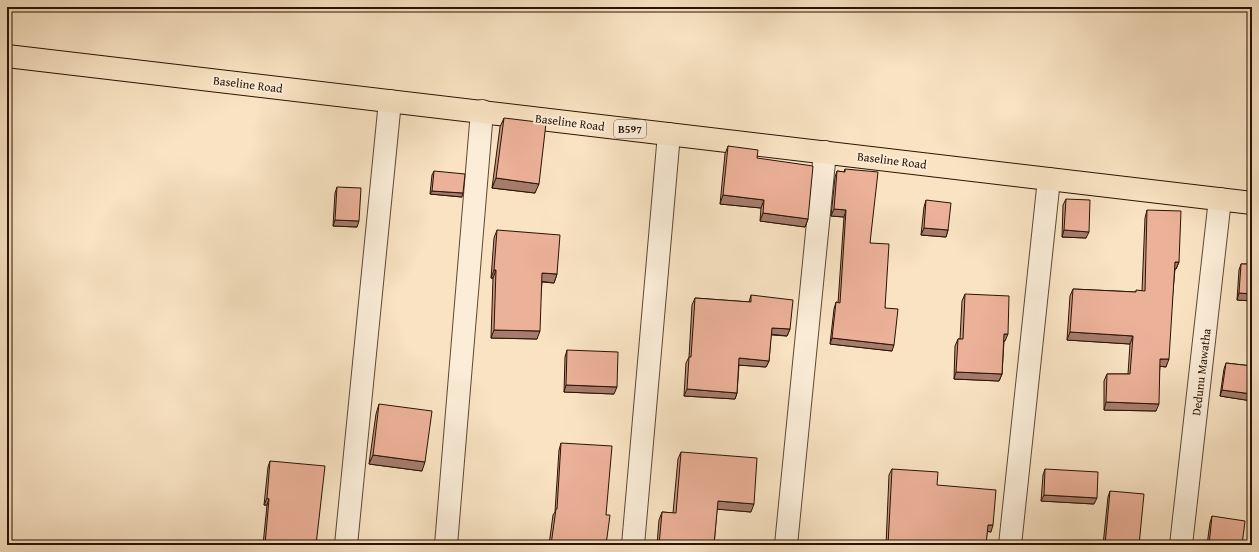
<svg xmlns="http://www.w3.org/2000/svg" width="1259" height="552" font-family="'Gentium Book Plus',serif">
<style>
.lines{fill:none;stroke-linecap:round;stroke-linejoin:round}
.minor-casing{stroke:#5d4733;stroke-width:24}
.major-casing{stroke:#291303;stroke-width:24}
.minor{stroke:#fbedd8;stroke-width:22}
.major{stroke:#f9e3c3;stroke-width:22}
.wall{fill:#cb9884;stroke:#291303}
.shaded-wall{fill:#a57c6b;stroke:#291303}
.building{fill:#ecb199;stroke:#291303}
.labels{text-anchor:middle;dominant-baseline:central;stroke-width:4;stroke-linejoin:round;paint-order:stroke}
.shield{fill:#fbedd8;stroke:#685443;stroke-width:1}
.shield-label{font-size:11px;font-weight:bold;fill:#291303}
.street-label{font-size:12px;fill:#291303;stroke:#fbedd8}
</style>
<rect width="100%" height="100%" fill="#f9e3c3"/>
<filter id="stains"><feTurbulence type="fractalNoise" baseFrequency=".005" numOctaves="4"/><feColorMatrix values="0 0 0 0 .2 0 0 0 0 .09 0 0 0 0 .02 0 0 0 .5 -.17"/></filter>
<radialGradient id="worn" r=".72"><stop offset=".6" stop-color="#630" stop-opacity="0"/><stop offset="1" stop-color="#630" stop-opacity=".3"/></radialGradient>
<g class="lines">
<defs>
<path id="minor" d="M 346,545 L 390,101
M 446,545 L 482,111
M 633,545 L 669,134
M 786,545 L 825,152
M 1010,545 L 1049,179
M 1181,545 L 1220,199"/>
<path id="major" d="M 7,56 L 1252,203"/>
</defs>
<!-- minor casing -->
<use href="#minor" class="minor-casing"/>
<!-- major casing -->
<use href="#major" class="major-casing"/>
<!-- minor -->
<use href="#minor" class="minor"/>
<!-- major -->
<use href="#major" class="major"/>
</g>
<!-- wall -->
<path class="wall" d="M 504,118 L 535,193 L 492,188 L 500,127 Z
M 728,146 L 757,158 L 808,219 L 805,227 L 760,221 L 761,208 L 720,204 L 725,154 Z
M 845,169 L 870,243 L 885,308 L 892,351 L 830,344 L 834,309 L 836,302 L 838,303 L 844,217 L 831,216 L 835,177 L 837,171 L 844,172 Z
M 434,171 L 462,197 L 430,194 L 432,175 Z
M 337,187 L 357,227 L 333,226 L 335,193 Z
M 1066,199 L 1086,238 L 1062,237 L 1063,205 Z
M 926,200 L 948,230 L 946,237 L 921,235 L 924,207 Z
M 1147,210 L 1179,262 L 1176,269 L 1175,269 L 1166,367 L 1160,366 L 1156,411 L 1104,410 L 1104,381 L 1107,374 L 1128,374 L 1130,344 L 1067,340 L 1070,296 L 1073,289 L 1136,292 L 1142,291 L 1145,218 Z
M 497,230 L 557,274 L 554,283 L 542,282 L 537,339 L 491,338 L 493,278 L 491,278 L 494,238 Z
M 1241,264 L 1252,264 L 1252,301 L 1237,300 L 1239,270 Z
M 965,294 L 1005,341 L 1004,341 L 1002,374 L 999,381 L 954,379 L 955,346 L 958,339 L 960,339 L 962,301 Z
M 751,295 L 790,329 L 787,336 L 771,335 L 769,361 L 766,367 L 739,365 L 737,393 L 735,399 L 684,396 L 686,363 L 689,357 L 692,305 L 695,298 L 749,302 Z
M 567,350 L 614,394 L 564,392 L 565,357 Z
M 1226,363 L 1252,366 L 1252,401 L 1220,396 L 1224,369 Z
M 379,404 L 422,471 L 369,464 L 376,414 Z
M 561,443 L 606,515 L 606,545 L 549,545 L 553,515 L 555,512 L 559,450 Z
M 681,452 L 751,512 L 717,509 L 714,545 L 657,545 L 659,520 L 662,512 L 673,513 L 678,459 Z
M 270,461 L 316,545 L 263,545 L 267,505 L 264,505 L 268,467 Z
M 892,469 L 937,485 L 991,532 L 987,531 L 986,545 L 886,545 L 889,475 Z
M 1045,469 L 1094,504 L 1041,501 L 1043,475 Z
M 1110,491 L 1139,545 L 1103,545 L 1108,497 Z
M 1212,516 L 1242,545 L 1207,545 L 1210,523 Z"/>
<!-- shaded-wall -->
<path class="shaded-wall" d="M 496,178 L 539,184 L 535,193 L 492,188 Z
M 432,191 L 463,193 L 462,197 L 430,194 Z
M 723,195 L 764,200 L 761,208 L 720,204 Z
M 834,209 L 846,210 L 844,217 L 831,216 Z
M 763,213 L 808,219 L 805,227 L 760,221 Z
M 335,220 L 359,221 L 357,227 L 333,226 Z
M 924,228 L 948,230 L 946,237 L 921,235 Z
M 1064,230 L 1089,232 L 1086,238 L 1062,237 Z
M 1175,262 L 1179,262 L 1176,269 L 1173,269 Z
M 494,270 L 496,270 L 493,278 L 491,278 Z
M 542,273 L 557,274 L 554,283 L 539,281 Z
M 1239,293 L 1252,294 L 1252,301 L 1237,300 Z
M 772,328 L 790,329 L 787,336 L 770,334 Z
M 494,330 L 540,331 L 537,339 L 491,338 Z
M 1070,332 L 1133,336 L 1130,344 L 1067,340 Z
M 1004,334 L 1008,334 L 1005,341 L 1002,341 Z
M 832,338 L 894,345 L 892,351 L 830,344 Z
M 739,358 L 769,361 L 766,367 L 737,365 Z
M 1160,359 L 1169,359 L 1166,367 L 1157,366 Z
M 956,372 L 1002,374 L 999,381 L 954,379 Z
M 566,385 L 617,387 L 614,394 L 564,392 Z
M 687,389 L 737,393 L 735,399 L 684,396 Z
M 1222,390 L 1252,394 L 1252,401 L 1220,396 Z
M 1106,402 L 1159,404 L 1156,411 L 1104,410 Z
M 373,455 L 425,462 L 422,471 L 369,464 Z
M 1044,495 L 1097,498 L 1094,504 L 1041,501 Z
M 267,498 L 269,499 L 267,505 L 264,505 Z
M 718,501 L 754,504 L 751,512 L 715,509 Z
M 988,525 L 993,525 L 991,532 L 985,531 Z"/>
<!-- building -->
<path class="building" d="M 504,118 L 546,123 L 539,184 L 496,178 Z
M 728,146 L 758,150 L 757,158 L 813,166 L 808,219 L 763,213 L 764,200 L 723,195 Z
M 845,169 L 878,172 L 870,243 L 889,244 L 885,308 L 898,309 L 894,345 L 832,338 L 836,302 L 840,303 L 846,210 L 834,209 L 837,171 L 845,172 Z
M 434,171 L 465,174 L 463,193 L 432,191 Z
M 337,187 L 361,188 L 359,221 L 335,220 Z
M 1066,199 L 1090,200 L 1089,232 L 1064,230 Z
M 926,200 L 951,203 L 948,230 L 924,228 Z
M 1147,210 L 1181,211 L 1179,262 L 1175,262 L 1169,359 L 1160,359 L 1159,404 L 1106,402 L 1107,374 L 1130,374 L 1133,336 L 1070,332 L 1073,289 L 1136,292 L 1136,290 L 1145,291 Z
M 497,230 L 560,235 L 557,274 L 542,273 L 540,331 L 494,330 L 496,270 L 494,270 Z
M 1241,264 L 1252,264 L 1252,294 L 1239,293 Z
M 965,294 L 1009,296 L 1008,334 L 1004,334 L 1002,374 L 956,372 L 958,339 L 963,339 Z
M 751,295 L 793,300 L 790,329 L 772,328 L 769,361 L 739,358 L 737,393 L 687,389 L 689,357 L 691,357 L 695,298 L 751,302 Z
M 567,350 L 618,352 L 617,387 L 566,385 Z
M 1226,363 L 1252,366 L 1252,394 L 1222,390 Z
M 379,404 L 432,411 L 425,462 L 373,455 Z
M 561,443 L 612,446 L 606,515 L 610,515 L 606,545 L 551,545 L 556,509 L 557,509 Z
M 681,452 L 757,458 L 754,504 L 718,501 L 714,545 L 659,545 L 662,512 L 676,513 Z
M 270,461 L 325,466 L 316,545 L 265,545 L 269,499 L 267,498 Z
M 892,469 L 938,472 L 937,485 L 996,490 L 993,525 L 988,525 L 986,545 L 888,545 Z
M 1045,469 L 1098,472 L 1097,498 L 1044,495 Z
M 1110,491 L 1144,494 L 1139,545 L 1105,545 Z
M 1212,516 L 1245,521 L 1242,545 L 1209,545 Z"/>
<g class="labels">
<!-- shield labels -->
<rect class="shield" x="614" y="120" width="32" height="18" rx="3"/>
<g class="shield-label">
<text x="630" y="129">B597</text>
</g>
<!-- street labels -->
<g class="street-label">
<text transform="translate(248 84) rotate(7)">Baseline Road</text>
<text transform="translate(570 122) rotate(7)">Baseline Road</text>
<text transform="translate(892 160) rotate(7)">Baseline Road</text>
<text transform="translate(1201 372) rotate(-83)">Dedunu Mawatha</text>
</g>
</g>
<!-- margin -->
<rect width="1259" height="552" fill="none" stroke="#f9e3c3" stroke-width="24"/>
<rect x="8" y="8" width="1243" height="536" fill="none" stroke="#291303" stroke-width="2"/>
<rect x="12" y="12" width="1235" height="528" fill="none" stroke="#291303"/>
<rect width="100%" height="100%" filter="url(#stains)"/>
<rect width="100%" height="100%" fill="url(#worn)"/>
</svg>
